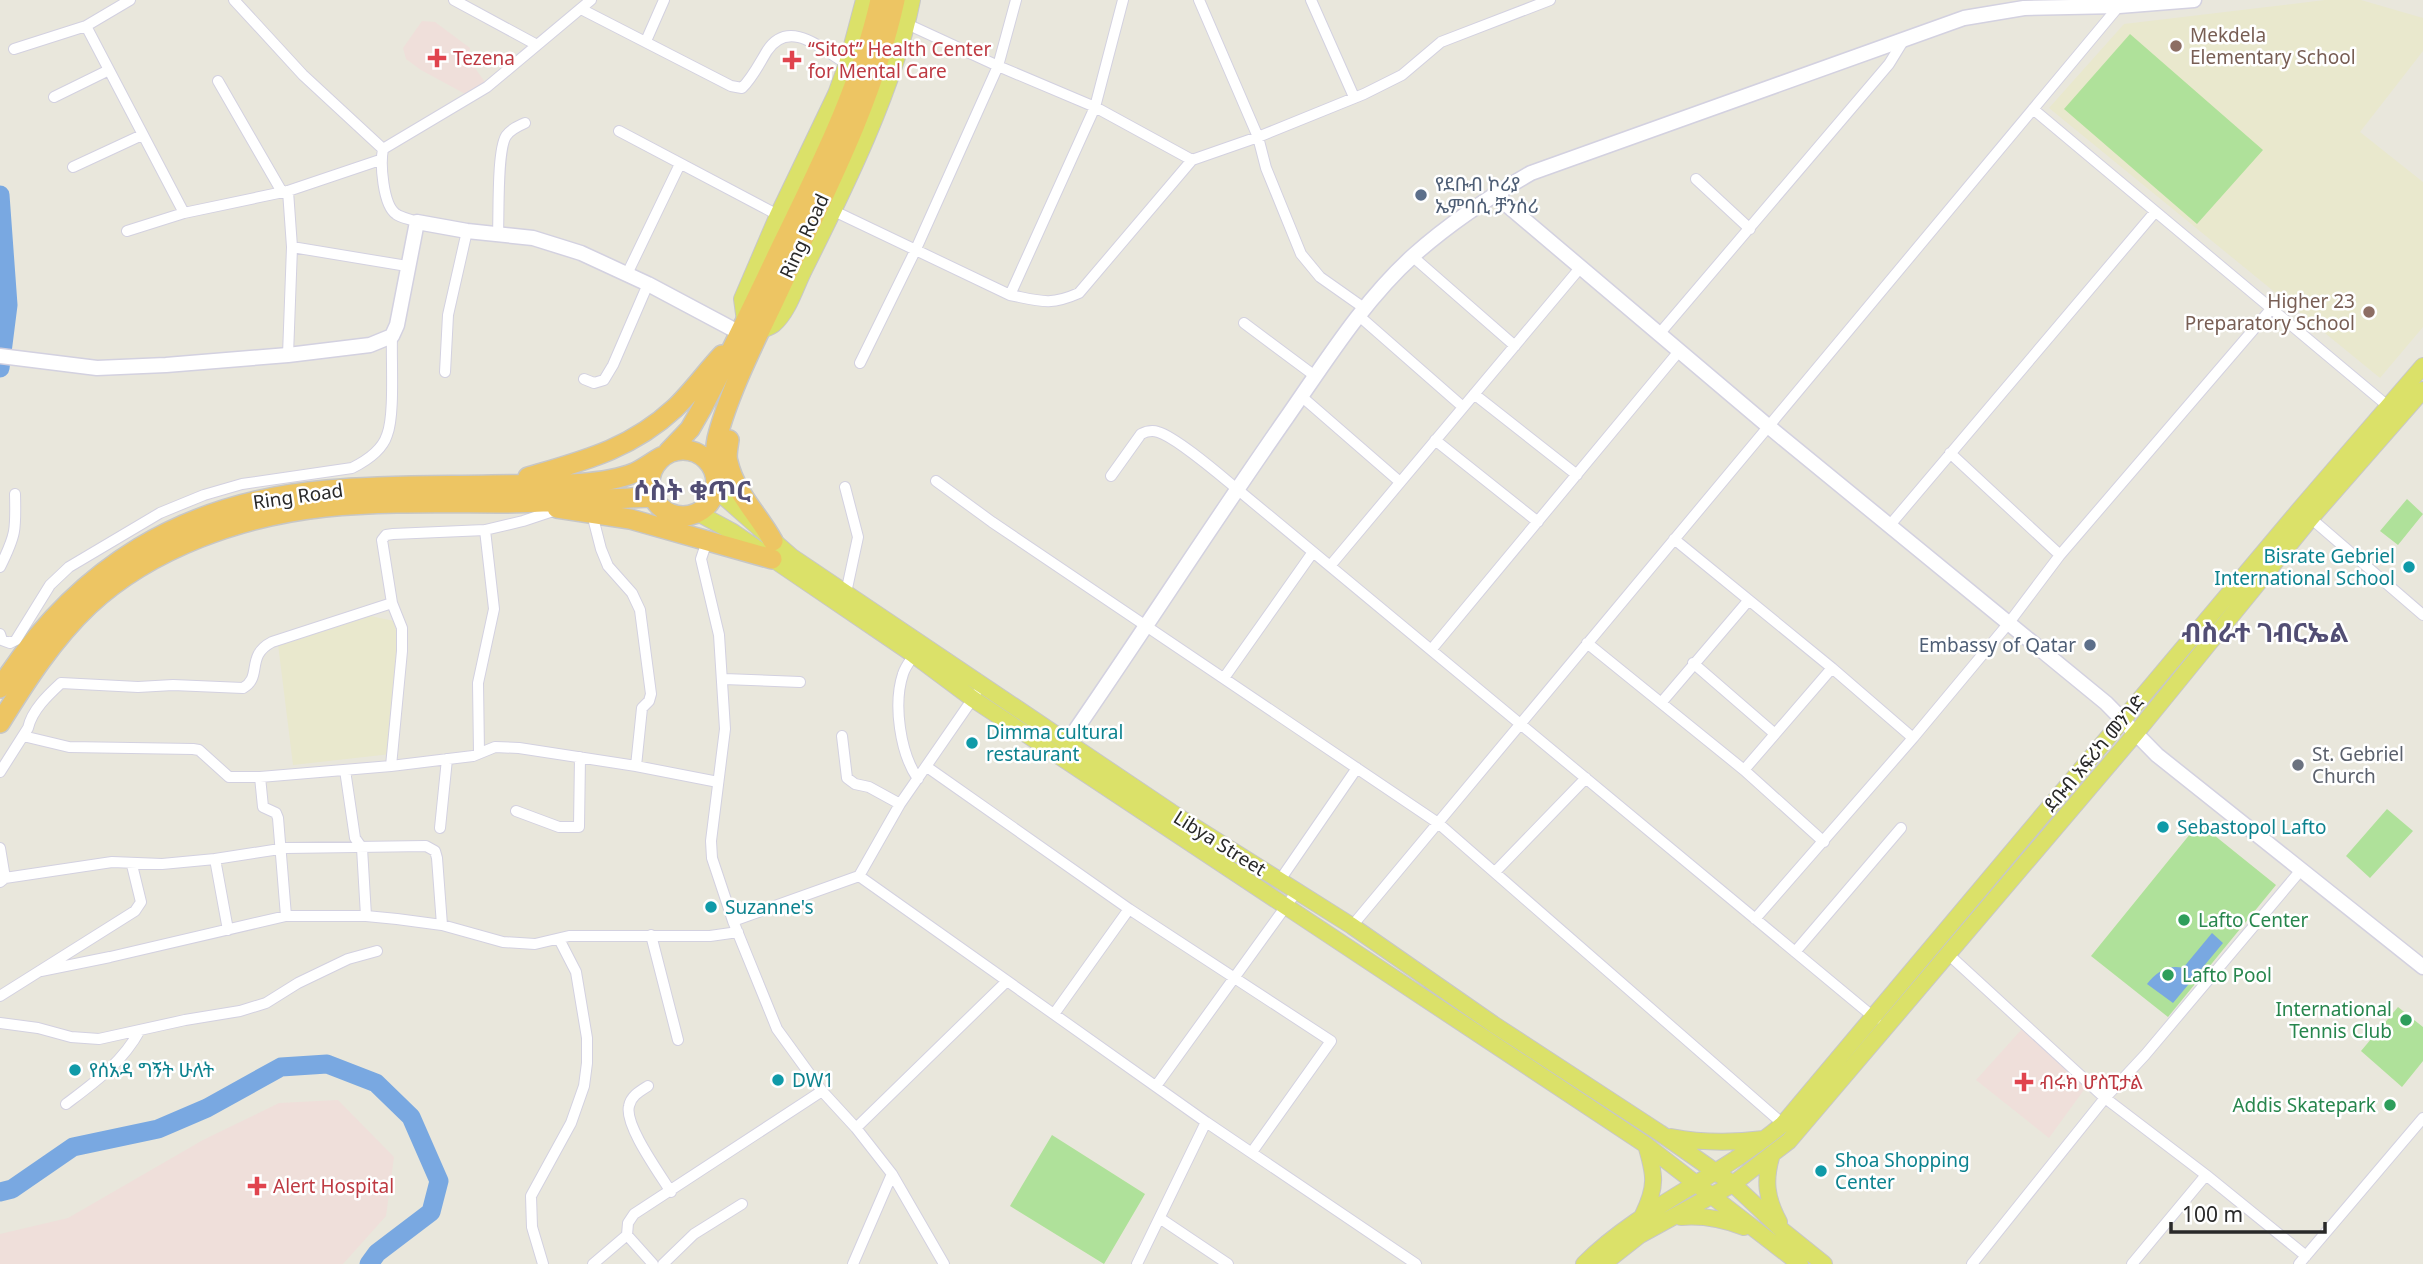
<svg xmlns="http://www.w3.org/2000/svg" width="2423" height="1264" font-family="'Noto Sans','Noto Sans Ethiopic',sans-serif">
<style>
.education{fill:#e9e8cd}
.medical{fill:#efdfda}
.pitch{fill:#afe19a}
.water{fill:#79a8e1}
.lines{fill:none;stroke-linecap:round;stroke-linejoin:round}
.river{stroke:#79a8e1;stroke-width:19}
.street-casing{stroke:#d3d1e0;stroke-width:12}
.secondary-casing{stroke:#d3d1e0;stroke-width:17}
.primary-casing{stroke:#c7c7c7;stroke-width:18}
.highway-casing{stroke:#c7c7c7;stroke-width:22}
.street{stroke:#fff;stroke-width:10}
.secondary{stroke:#fff;stroke-width:14}
.primary{stroke:#dbe169;stroke-width:16}
.highway{stroke:#edc563;stroke-width:19}
.education-dot{fill:#8d6e63;stroke:#fff;stroke-width:2.5}
.health-dot{fill:#e0444e;stroke:#fff;stroke-width:2.5}
.service-dot{fill:#5c6f8a;stroke:#fff;stroke-width:2.5}
.culture-dot{fill:#0f9aa8;stroke:#fff;stroke-width:2.5}
.worship-dot{fill:#6b7280;stroke:#fff;stroke-width:2.5}
.leisure-dot{fill:#2e9e5b;stroke:#fff;stroke-width:2.5}
.labels{text-anchor:middle;dominant-baseline:central;stroke-width:5;stroke-linejoin:round;paint-order:stroke}
.education-label{font-size:19px;fill:#785e54;stroke:#fff;text-anchor:start}
.health-label{font-size:19px;fill:#be3a42;stroke:#fff;text-anchor:start}
.service-label{font-size:19px;fill:#4e5e75;stroke:#fff;text-anchor:start}
.street-label{font-size:19px;fill:#292929;stroke:#fff}
.culture-label{font-size:19px;fill:#0d838f;stroke:#fff;text-anchor:start}
.worship-label{font-size:19px;fill:#5b616d;stroke:#fff;text-anchor:start}
.leisure-label{font-size:19px;fill:#27864d;stroke:#fff;text-anchor:start}
.district-label{font-size:26px;font-weight:bold;fill:#524e74;stroke:#fff}
</style>
<rect width="100%" height="100%" fill="#e9e7dc"/>
<!-- education -->
<path class="education" d="M 2325,0 L 2361,0 L 2423,18 L 2423,51 L 2360,132 L 2423,182 L 2423,327 L 2380,378 L 2049,108 L 2124,24 Z
M 366,615 L 394,621 L 400,651 L 391,754 L 293,765 L 278,644 Z"/>
<!-- medical -->
<path class="medical" d="M 422,21 L 435,22 L 470,48 L 468,58 L 487,85 L 469,96 L 421,70 L 406,59 L 403,48 Z
M 2022,1029 L 2086,1087 L 2049,1138 L 1976,1080 Z
M 338,1100 L 394,1157 L 386,1216 L 343,1264 L 0,1264 L 0,1234 L 68,1218 L 203,1140 L 279,1103 Z"/>
<!-- pitch -->
<path class="pitch" d="M 2130,34 L 2263,150 L 2197,224 L 2064,109 Z
M 2407,499 L 2423,514 L 2398,545 L 2380,531 Z
M 2387,809 L 2413,831 L 2370,878 L 2346,856 Z
M 2199,823 L 2276,885 L 2168,1017 L 2091,956 Z
M 2398,1007 L 2423,1027 L 2423,1061 L 2402,1087 L 2361,1051 Z
M 1052,1135 L 1145,1194 L 1104,1264 L 1010,1206 Z"/>
<!-- water -->
<path class="water" d="M 2212,933 L 2223,943 L 2173,1003 L 2147,984 C 2156,972 2169,964 2183,968 Z"/>
<g class="lines">
<!-- river -->
<path class="river" d="M 0,195 L 8,305 L 0,368
M 0,1192 L 12,1189 L 73,1147 L 158,1129 L 207,1108 L 281,1067 L 327,1064 L 376,1083 L 411,1117 L 439,1181 L 431,1212 L 377,1253 L 369,1264"/>
<defs>
<path id="street" d="M 234,0 L 303,75 L 383,149 C 380,164 383,205 396,214 C 401,218 411,219 417,222
M 454,0 L 537,45
M 1199,0 L 1258,137 L 1266,168 L 1301,254 L 1320,277 L 1364,308
M 1311,0 L 1354,97
M 581,9 L 731,86 L 742,88 C 753,77 759,64 767,51 C 789,17 823,50 847,64
M 907,24 L 998,66 L 1095,107 L 1192,160
M 86,26 L 184,213
M 646,41 L 664,0
M 14,49 L 86,26 L 130,0
M 218,81 L 282,192
M 54,97 L 109,70
M 2033,109 L 2389,407
M 619,131 L 778,215
M 383,149 L 487,87 L 591,0
M 73,167 L 142,135
M 1696,179 L 1750,229
M 288,191 L 292,247 L 288,355
M 834,211 L 1010,295 C 1040,301 1050,306 1079,293 L 1192,160 L 1258,137 L 1364,94 L 1402,75 L 1441,42 L 1550,0
M 127,231 L 184,213 L 288,191 L 380,160
M 498,233 C 499,212 497,151 506,136 C 511,129 518,126 525,123
M 292,247 L 407,266
M 1412,256 L 1515,346
M 627,274 L 680,164
M 1010,295 L 1095,107 L 1123,0
M 1358,315 L 1463,407
M 1244,323 L 1315,376
M 1660,333 L 1889,64 L 1905,38
M 860,363 L 916,249 L 998,66 L 1016,0
M 445,372 L 448,315 L 467,231
M 584,379 L 594,383 L 604,380 L 613,365 L 648,284
M 1474,394 L 1577,475
M 1301,396 L 1400,482
M 1435,440 L 1538,522
M 1950,453 L 2060,555
M 1111,476 L 1141,434 C 1147,431 1152,430 1158,432 C 1176,437 1220,475 1237,489 L 1876,1019
M 936,481 L 992,522 L 1438,823 L 1783,1124
M 845,487 L 858,537 L 846,593
M 592,514 L 601,549 L 608,566 L 632,593 L 640,610 L 651,694 L 649,701 L 642,708 L 636,766
M 2307,515 L 2423,615
M 1890,525 L 2155,212
M 1674,539 L 1832,668 L 1913,738
M 707,541 L 701,559 L 719,635 L 725,729 L 711,841 L 712,858 L 733,921 L 777,1029 L 822,1091 L 856,1128 L 892,1174 L 944,1264
M 1330,566 L 1580,268
M 0,567 C 16,535 16,530 15,494
M 0,634 L 2,640 L 10,643 L 16,640 L 50,585 L 69,567 L 160,513 L 204,495 L 242,484 L 352,468 C 366,461 382,451 387,435 C 395,415 391,360 392,336
M 1587,643 L 1744,770 L 1824,842
M 1431,650 L 1680,350
M 914,655 C 910,661 905,667 903,674 C 893,704 900,753 918,779
M 1693,663 L 1775,734
M 1224,678 L 1313,552
M 724,679 L 800,682
M 1661,703 L 1748,601
M 23,736 L 69,747 L 193,749 L 199,750 L 229,777 L 260,777 L 391,766 L 473,756 L 495,747 L 519,748 L 636,766 L 718,782
M 842,736 L 847,778 L 855,784 L 869,787 L 900,804
M 479,753 L 478,683 L 494,609 L 485,530
M 391,766 L 402,651 L 402,628 L 392,603 L 382,540 L 386,535 L 393,534 L 485,530 L 523,521 L 559,509
M 927,767 L 1129,909 L 1331,1041 L 1252,1152
M 345,770 L 355,838 L 362,848 L 366,916
M 1744,770 L 1832,668
M 0,772 L 28,728 C 32,710 48,695 61,683 L 138,687 L 173,685 L 243,688 C 263,677 245,656 272,642 L 392,603
M 260,777 L 263,807 L 276,813 L 278,818 L 286,916
M 516,811 L 559,827 L 579,827 L 580,757
M 440,828 L 447,759
M 0,848 L 5,878
M 215,859 L 228,930
M 1495,872 L 1586,778
M 859,876 L 1206,1122 L 1416,1264
M 1280,880 L 1357,768
M 0,882 L 5,878 L 112,862 L 162,864 L 215,859 L 286,848 L 426,846 L 435,851 L 437,858 L 442,925
M 1755,919 L 1913,738 L 2008,624 L 2060,555 L 2272,308
M 733,921 L 859,876 L 900,804 L 976,694
M 1352,926 L 2119,6
M 651,935 L 678,1040
M 1795,952 L 1901,828
M 1948,954 L 2105,1098 L 2206,1175 L 2306,1256
M 41,971 L 110,957 L 286,916 L 366,916 L 397,919 L 442,925 L 503,942 L 535,944 L 569,936 L 710,936 L 738,932
M 0,996 L 135,911 L 141,902 L 132,865
M 1054,1014 L 1129,909
M 0,1023 L 38,1028 L 71,1037 L 99,1039 L 185,1020 L 240,1011 L 266,1003 L 298,983 L 348,959 L 377,951
M 648,1086 C 640,1091 631,1096 629,1106 C 624,1125 660,1174 671,1192
M 1156,1086 L 1297,891
M 66,1104 C 95,1082 122,1063 140,1030
M 856,1128 L 1007,981
M 1161,1219 L 1228,1264
M 627,1235 L 653,1264
M 543,1264 L 532,1227 L 531,1196 L 571,1123 L 584,1086 L 587,1063 L 587,1038 L 576,972 L 559,939
M 593,1264 L 627,1235 L 628,1223 L 634,1214 L 822,1091
M 663,1264 L 694,1234 L 742,1204
M 853,1264 L 892,1174
M 1137,1264 L 1206,1122
M 1972,1264 L 2105,1098 L 2145,1055 L 2301,870
M 2132,1264 L 2206,1175
M 2299,1264 L 2423,1118"/>
<path id="secondary" d="M 1494,194 L 1768,426 L 2106,703 L 2157,755 L 2423,967
M 0,356 L 97,368 L 166,365 L 288,355 L 370,345 L 392,336 L 397,325 L 417,222 L 467,231 L 533,238 L 581,253 L 648,284 L 740,333
M 1068,741 C 1142,634 1212,524 1287,417 C 1326,361 1363,301 1414,255 C 1450,223 1489,197 1531,173 L 1964,18 L 2024,8 L 2119,6 L 2194,0"/>
<path id="primary" d="M 745,321 L 742,299 L 778,215 L 836,94 L 847,64 L 864,0
M 760,331 C 764,329 770,327 774,324 C 789,311 796,285 805,268 C 845,188 895,87 912,0
M 716,490 L 792,557 L 1171,812 L 1352,926 L 1493,1024 L 1660,1133 L 1733,1184 L 1783,1231 L 1824,1264
M 698,513 L 733,532 L 914,655 L 973,699 L 1646,1145 L 1800,1264
M 1671,1137 C 1702,1143 1732,1143 1764,1139
M 1772,1154 C 1764,1180 1766,1198 1779,1222
M 1643,1215 C 1657,1186 1655,1175 1646,1145
M 1681,1217 C 1703,1215 1723,1219 1744,1227
M 1584,1264 C 1642,1206 1721,1177 1783,1124 L 2300,509 L 2423,366
M 1603,1264 L 1640,1235 L 1733,1184 L 1789,1141 L 2136,733 L 2311,518 L 2423,390"/>
<path id="highway" d="M 729,440 C 728,447 726,456 728,462 C 735,493 759,515 773,541
M650 483a33 33 0 1 1 66 0a33 33 0 1 1-66 0Z
M 668,452 L 690,429 L 702,408 C 731,353 757,297 784,241 C 822,163 861,85 880,0
M 715,471 C 715,461 715,449 717,439 C 727,397 755,341 774,301 C 819,203 872,106 895,0
M 528,477 C 583,461 631,449 675,408 C 692,392 706,372 722,355
M 557,508 L 630,519 L 772,559
M 0,688 C 77,567 184,502 327,490 C 381,485 437,486 491,485 C 532,484 597,488 634,473 C 643,469 652,462 661,457
M 0,723 C 26,681 53,639 89,605 C 152,547 242,516 325,507 C 384,501 446,503 505,503 C 554,502 604,499 653,497"/>
</defs>
<!-- street casing -->
<use href="#street" class="street-casing"/>
<!-- secondary casing -->
<use href="#secondary" class="secondary-casing"/>
<!-- primary casing -->
<use href="#primary" class="primary-casing"/>
<!-- highway casing -->
<use href="#highway" class="highway-casing"/>
<!-- street -->
<use href="#street" class="street"/>
<!-- secondary -->
<use href="#secondary" class="secondary"/>
<!-- primary -->
<use href="#primary" class="primary"/>
<!-- highway -->
<use href="#highway" class="highway"/>
</g>
<!-- markers -->
<g class="education-dot">
<circle cx="2176" cy="46" r="7"/>
<circle cx="2369" cy="312" r="7"/>
</g>
<g class="health-dot">
<path d="M433.5 47.5h7v7h7v7h-7v7h-7v-7h-7v-7h7z"/>
<path d="M788.5 49.5h7v7h7v7h-7v7h-7v-7h-7v-7h7z"/>
<path d="M2020.5 1071.5h7v7h7v7h-7v7h-7v-7h-7v-7h7z"/>
<path d="M253.5 1175.5h7v7h7v7h-7v7h-7v-7h-7v-7h7z"/>
</g>
<g class="service-dot">
<circle cx="1421" cy="195" r="7"/>
<circle cx="2090" cy="645" r="7"/>
</g>
<g class="culture-dot">
<circle cx="2409" cy="567" r="7"/>
<circle cx="972" cy="743" r="7"/>
<circle cx="2163" cy="827" r="7"/>
<circle cx="711" cy="907" r="7"/>
<circle cx="75" cy="1070" r="7"/>
<circle cx="778" cy="1080" r="7"/>
<circle cx="1821" cy="1171" r="7"/>
</g>
<circle class="worship-dot" cx="2298" cy="765" r="7"/>
<g class="leisure-dot">
<circle cx="2184" cy="920" r="7"/>
<circle cx="2168" cy="975" r="7"/>
<circle cx="2406" cy="1020" r="7"/>
<circle cx="2390" cy="1105" r="7"/>
</g>
<g class="labels">
<!-- education labels -->
<g class="education-label">
<text x="2190" y="35">Mekdela<tspan x="2190" dy="22">Elementary School</tspan></text>
<text x="2355" y="301" text-anchor="end">Higher 23<tspan x="2355" dy="22">Preparatory School</tspan></text>
</g>
<!-- health labels -->
<g class="health-label">
<text x="808" y="49">“Sitot” Health Center<tspan x="808" dy="22">for Mental Care</tspan></text>
<text x="453" y="58">Tezena</text>
<text x="2040" y="1082">ብሩክ ሆስፒታል</text>
<text x="273" y="1186">Alert Hospital</text>
</g>
<!-- service labels -->
<g class="service-label">
<text x="1435" y="184">የደቡብ ኮሪያ<tspan x="1435" dy="22">ኤምባሲ ቻንሰሪ</tspan></text>
<text x="2076" y="645" text-anchor="end">Embassy of Qatar</text>
</g>
<!-- street labels -->
<g class="street-label">
<text transform="translate(804 236) rotate(-65)">Ring Road</text>
<text transform="translate(298 496) rotate(-8)">Ring Road</text>
<text transform="translate(2094 753) rotate(-50)">ደቡብ አፍሪካ መንገድ</text>
<text transform="translate(1220 843) rotate(32)">Libya Street</text>
</g>
<!-- culture labels -->
<g class="culture-label">
<text x="2395" y="556" text-anchor="end">Bisrate Gebriel<tspan x="2395" dy="22">International School</tspan></text>
<text x="986" y="732">Dimma cultural<tspan x="986" dy="22">restaurant</tspan></text>
<text x="2177" y="827">Sebastopol Lafto</text>
<text x="725" y="907">Suzanne's</text>
<text x="89" y="1070">የሰአዳ ግኝት ሁለት</text>
<text x="792" y="1080">DW1</text>
<text x="1835" y="1160">Shoa Shopping<tspan x="1835" dy="22">Center</tspan></text>
</g>
<!-- worship labels -->
<g class="worship-label">
<text x="2312" y="754">St. Gebriel<tspan x="2312" dy="22">Church</tspan></text>
</g>
<!-- leisure labels -->
<g class="leisure-label">
<text x="2198" y="920">Lafto Center</text>
<text x="2182" y="975">Lafto Pool</text>
<text x="2392" y="1009" text-anchor="end">International<tspan x="2392" dy="22">Tennis Club</tspan></text>
<text x="2376" y="1105" text-anchor="end">Addis Skatepark</text>
</g>
<!-- district labels -->
<g class="district-label">
<text x="692" y="490">ሶስት ቁጥር</text>
<text x="2265" y="632">ብስራተ ገብርኤል</text>
</g>
</g>
<!-- scale -->
<path d="M2171 1222v10h154v-10" fill="none" stroke="#292929" stroke-width="3.5"/>
<text x="2182" y="1222" font-size="21" fill="#292929" stroke="#ffffff" stroke-width="5" paint-order="stroke">100 m</text>
</svg>
